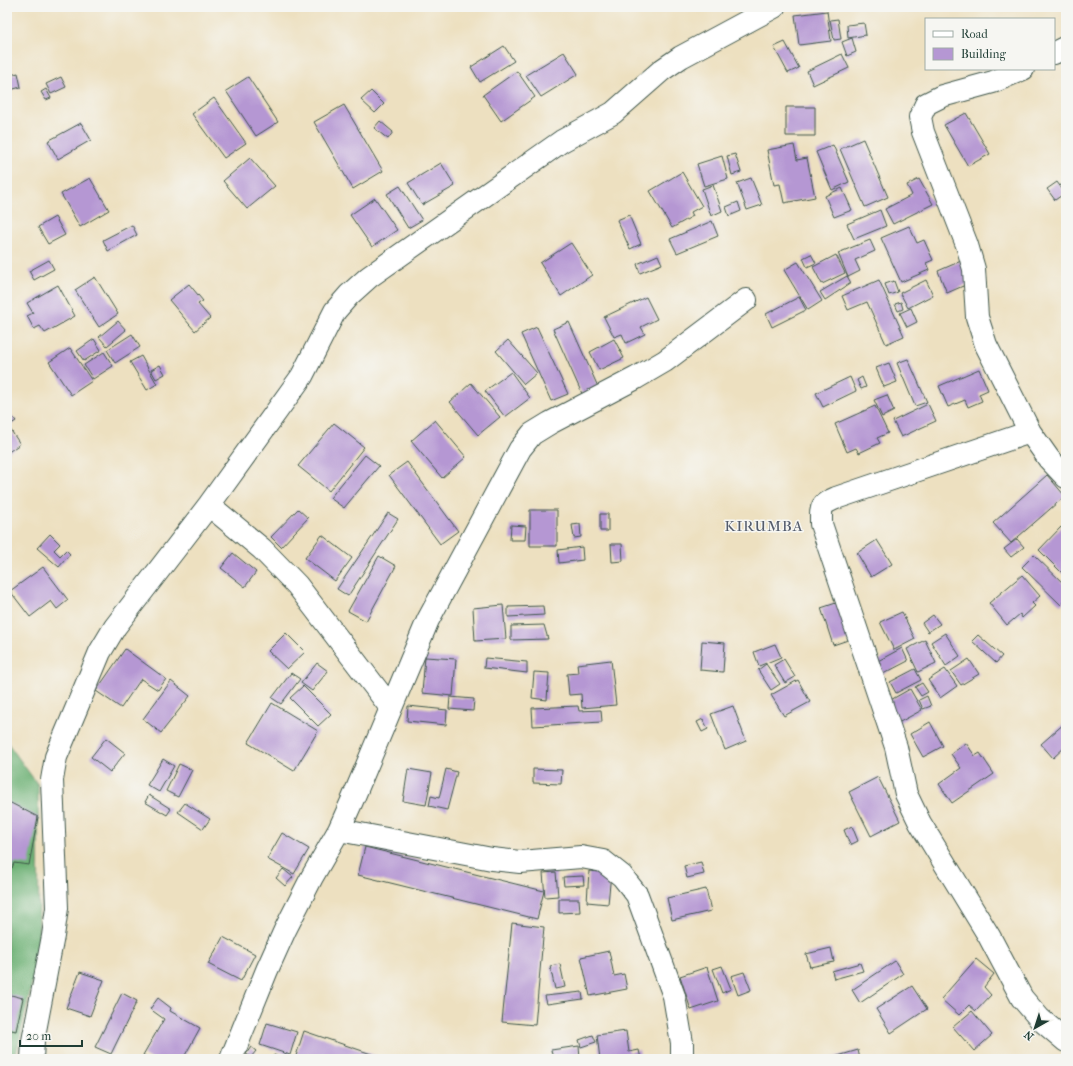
<svg xmlns="http://www.w3.org/2000/svg" width="1073" height="1066" viewBox="0 0 1073 1066" font-family="'IM FELL French Canon',serif">
<style>
.forest{fill:#70b277;stroke:#487856}
.building{fill:#b597d3}
.lines{fill:none;stroke-linecap:round;stroke-linejoin:round}
.street-casing{stroke:#3e5549;stroke-width:24}
.street{stroke:#fff;stroke-width:22}
.labels{text-anchor:middle;dominant-baseline:central;stroke-width:3;stroke-linejoin:round;paint-order:stroke}
.quarter-label{font-size:15px;letter-spacing:1px;fill:#545c6c;stroke:#f6f6f2}
</style>
<rect width="100%" height="100%" fill="#f6f6f2"/>
<filter id="ink" filterUnits="userSpaceOnUse"><feTurbulence type="fractalNoise" baseFrequency=".025" numOctaves="2"/><feDisplacementMap in="SourceGraphic" scale="8" xChannelSelector="R" yChannelSelector="G"/><feConvolveMatrix kernelMatrix="1 2 1 2 8 2 1 2 1" color-interpolation-filters="sRGB"/></filter>
<filter id="wash" filterUnits="userSpaceOnUse"><feTurbulence type="fractalNoise" baseFrequency=".012" numOctaves="4" result="noise"/><feDisplacementMap in="SourceGraphic" scale="16" xChannelSelector="R" yChannelSelector="G"/><feGaussianBlur stdDeviation="0.9" result="paint"/><feColorMatrix in="noise" values="0 0 0 0 0 0 0 0 0 0 0 0 0 0 0 0 0 1.4 0 .05"/><feComposite in="paint" operator="in"/></filter>
<g filter="url(#wash)">
<rect width="100%" height="100%" fill="#ede0c0"/>
<path class="forest" d="M7,742L38,785L39,952L15,1059H7Z"/>
<g id="blocks">
<path class="building" d="M827,11L831,41L799,45L795,15Z
M838,19L841,39L834,40L830,20Z
M864,23L866,35L848,38L847,25Z
M852,38L856,52L847,56L842,42Z
M785,42L799,68L788,73L774,47Z
M504,46L514,61L480,82L471,67Z
M564,52L578,74L541,97L526,75Z
M842,54L849,68L813,85L807,71Z
M517,71L535,97L501,121L483,95Z
M18,73L21,87L10,90L7,76Z
M61,77L66,87L51,94L46,84Z
M248,77L278,122L256,136L226,91Z
M46,89L51,98L46,100L41,92Z
M371,91L384,104L375,113L361,100Z
M214,98L246,143L224,158L192,114Z
M344,105L383,171L353,189L314,122Z
M786,107H815V136H786Z
M966,113L990,154L968,166L944,125Z
M380,121L393,132L388,139L374,128Z
M81,123L91,140L58,159L48,141Z
M863,139L888,197L865,207L840,149Z
M794,145L797,160L807,158L815,197L784,203L780,184L774,185L767,150Z
M833,145L849,182L832,190L816,152Z
M735,154L741,172L732,175L727,156Z
M722,156L728,179L704,186L697,164Z
M250,158L275,186L247,209L223,181Z
M441,163L455,186L422,205L408,183Z
M682,172L702,206L691,212L693,216L672,228L650,191Z
M90,178L109,210L80,227L61,194Z
M751,178L762,205L747,210L737,183Z
M919,179L933,204L893,224L885,209L912,195L907,185Z
M1066,181V190L1062,183Z
M1057,182L1065,193L1055,200L1047,189Z
M713,185L722,211L711,216L702,189Z
M400,186L422,220L408,228L387,194Z
M842,188L852,210L834,217L825,196Z
M375,198L397,230L372,247L350,215Z
M738,202L741,211L729,216L726,207Z
M880,210L886,226L854,239L847,224Z
M629,215L641,244L630,249L617,220Z
M55,217L65,235L48,244L38,227Z
M712,221L718,236L677,253L670,239Z
M132,225L137,235L108,251L103,240Z
M909,226L917,243L924,240L933,260L926,263L929,270L901,282L881,238Z
M870,240L875,251L855,260L860,271L848,277L838,253Z
M571,243L592,275L561,296L540,263Z
M811,254L816,263L807,267L803,258Z
M658,255L662,264L640,273L637,264Z
M836,255L845,273L822,284L813,267Z
M49,260L54,269L34,280L29,271Z
M961,261L970,283L947,293L938,271Z
M798,262L822,301L808,310L784,270Z
M847,276L851,283L825,300L820,292Z
M95,277L118,314L99,327L75,290Z
M879,280L904,336L886,344L867,302L848,310L842,296Z
M926,280L933,295L908,308L900,293Z
M894,281L898,292L889,295L885,284Z
M189,284L203,301L198,304L210,318L195,331L169,300Z
M58,285L75,316L45,333L40,326L34,329L27,316L33,313L27,303Z
M646,297L657,319L641,327L645,334L626,343L622,334L614,337L604,317Z
M799,297L806,310L772,327L766,314Z
M901,302L903,309L898,311L895,304Z
M911,308L917,322L907,327L900,313Z
M118,321L126,330L107,346L99,337Z
M569,322L599,389L583,396L553,329Z
M537,327L568,394L551,401L521,334Z
M132,334L140,347L115,363L107,350Z
M94,339L101,350L84,361L77,351Z
M614,339L624,358L599,370L590,352Z
M508,340L537,373L524,384L496,351Z
M70,348L92,381L71,395L49,362Z
M104,352L113,366L93,379L84,365Z
M141,356L157,384L147,390L130,362Z
M908,359L927,402L915,406L897,363Z
M889,363L897,382L884,387L876,368Z
M160,365L165,374L156,379L151,370Z
M979,369L988,390L979,394L982,401L968,407L965,400L948,407L939,386Z
M511,372L530,398L505,417L485,391Z
M850,377L856,391L823,407L816,393Z
M862,377L866,387L861,389L857,380Z
M471,383L500,417L478,435L450,402Z
M887,395L894,411L882,417L874,400Z
M928,404L936,421L901,437L893,421Z
M875,406L888,433L877,438L880,443L859,453L856,448L847,452L835,424Z
M7,410L16,421L8,426L20,444L7,453Z
M435,420L466,457L442,478L411,441Z
M334,423L364,447L329,491L298,466Z
M365,455L379,466L344,508L330,498Z
M407,462L458,531L440,544L389,475Z
M1047,475L1065,496L1011,543L993,523Z
M298,509L308,518L281,547L271,537Z
M530,510H557V546H530Z
M388,513L398,519L348,596L337,589Z
M600,514H608V531H600Z
M580,524L581,537L574,538L572,525Z
M511,525L526,526L525,540H510Z
M1061,527L1066,531V577L1039,550Z
M50,534L60,544L54,550L60,556L66,550L70,554L59,567L37,548Z
M322,535L352,558L335,581L305,558Z
M1017,539L1024,547L1011,557L1004,549Z
M877,540L892,564L871,577L857,553Z
M611,544H622L623,561L612,562Z
M582,547L583,560L559,563L558,550Z
M233,553L256,572L245,587L221,568Z
M1034,555L1064,584L1066,582V600L1061,605L1022,567Z
M379,556L396,566L366,621L348,611Z
M43,567L68,600L57,609L51,601L30,617L10,591Z
M1022,575L1040,596L1032,603L1035,606L1022,618L1020,614L1007,625L989,603Z
M842,601L854,638L833,645L821,608Z
M503,605L506,639L475,641L473,608Z
M543,606L544,615L508,617V607Z
M902,612L915,639L894,650L880,622Z
M933,615L940,624L928,632L922,623Z
M544,625L548,639L511,640V626Z
M286,633L305,652L287,669L268,651Z
M945,633L960,656L946,666L931,642Z
M978,635L1002,656L996,663L972,641Z
M925,640L936,663L918,672L907,649Z
M702,641L725,643L723,672L700,670Z
M775,644L781,657L759,666L754,652Z
M902,648L908,661L883,674L876,662Z
M125,649L166,679L158,690L141,679L121,708L96,691Z
M425,657L456,659L453,696L422,693Z
M485,658L527,662V673L484,668Z
M784,659L795,677L785,683L774,665Z
M969,659L979,674L961,685L951,671Z
M611,660L616,705L582,708L581,694L569,695L567,674L578,673L577,664Z
M317,663L328,671L312,691L301,683Z
M766,664L780,684L771,690L758,670Z
M915,669L921,680L896,693L890,682Z
M945,669L957,686L940,698L928,680Z
M534,672L549,673L547,700L532,698Z
M291,673L300,679L281,704L272,698Z
M798,680L810,702L784,716L771,695Z
M171,681L190,696L161,733L143,719Z
M922,683L928,692L921,696L915,687Z
M303,686L331,714L318,726L290,698Z
M910,689L922,710L898,723L887,702Z
M927,696L931,706L923,709L919,700Z
M450,697L474,699L473,711L449,709Z
M272,703L318,731L294,771L248,743Z
M408,706L447,710L446,725L407,721Z
M578,706L579,711L601,710L602,722L533,726L532,708Z
M733,706L746,741L725,750L711,714Z
M703,719L708,729L702,732L697,722Z
M930,722L943,746L923,757L910,734Z
M1066,722V746L1053,758L1041,744Z
M106,738L125,753L110,772L91,757Z
M966,743L975,756L980,753L994,774L952,803L939,784L961,768L951,754Z
M163,759L174,766L159,792L147,785Z
M179,764L192,770L178,797L166,791Z
M408,769L432,773L426,805L403,801Z
M446,769L457,772L447,810L429,806L431,796L439,798Z
M533,769L562,770L561,784L533,783Z
M878,777L900,821L871,836L849,792Z
M149,795L171,809L167,815L145,802Z
M7,801L38,817L29,865L14,863L12,868L7,867Z
M185,803L210,819L203,829L178,812Z
M852,826L858,841L850,845L844,830Z
M282,833L309,849L294,874L267,859Z
M365,847L544,891L537,919L358,875Z
M701,862L704,874L687,878L684,866Z
M283,869L293,877L285,886L276,878Z
M589,871L611,873L608,904L587,902Z
M556,872L558,896L545,897L543,873Z
M583,876L584,885L564,886L563,877Z
M706,889L711,911L672,920L667,898Z
M559,899H579L580,912L559,913Z
M512,923L544,927L535,1025L502,1022Z
M223,937L255,954L241,981L208,964Z
M831,948L834,962L810,967L806,954Z
M609,951L614,976L624,974L627,989L590,996L581,957Z
M976,959L994,974L984,987L991,995L976,1011L969,1005L959,1015L941,999Z
M895,961L903,974L860,1003L852,990Z
M860,963L863,971L834,979L832,971Z
M560,964L565,987L555,989L550,966Z
M722,966L731,989L722,993L713,969Z
M707,967L718,1001L691,1010L680,976Z
M80,972L104,980L90,1016L66,1008Z
M744,972L751,990L738,995L731,976Z
M912,986L927,1009L891,1033L876,1009Z
M582,992L583,999L547,1004L545,996Z
M122,993L137,1001L111,1054L95,1047Z
M7,994L23,998L16,1031L7,1029Z
M158,998L171,1008L170,1011L200,1028L183,1059H151L143,1055L164,1019L150,1009Z
M1066,1009V1020L1061,1013Z
M972,1011L992,1035L974,1051L953,1027Z
M267,1023L297,1032L290,1055L260,1045Z
M304,1031L386,1059H295Z
M626,1031L629,1052L639,1050L641,1059H600L597,1035Z
M593,1035L596,1042L581,1047L579,1040Z
M579,1046L580,1059H553L551,1050Z
M251,1047L256,1051L251,1057L246,1054Z
M858,1050L860,1059H828Z
M274,1055L283,1059H272Z"/>
</g>
</g>
<g filter="url(#ink)">
<use href="#blocks" fill-opacity="0" stroke="#3e5549" stroke-width="1"/>
<g class="lines">
<defs>
<path id="street" d="M1054,53L1066,47
M1023,69L993,82L942,96L926,104L920,117L923,132L967,245L974,269L977,317L986,345L1030,432L1049,459L1066,477
M1030,432L836,498C820,505 821,506 821,524L896,747L906,794L920,823L989,936L1022,998L1040,1019L1066,1041
M209,505L262,549L297,585L391,708
M339,830L492,859L520,862L581,857L603,861L622,876L637,895L674,996L682,1043V1059
M32,1059L33,1041L53,936L57,908L52,780L56,757L100,652L115,627L209,505L302,376L335,311L349,295L369,277L562,141L613,113L662,70L681,57L774,7
M231,1059L267,970L285,930L312,877L339,830L352,801L428,620L520,449L532,434L550,423L636,378L665,361L746,300"/>
</defs>
<use href="#street" class="street-casing"/>
<use href="#street" class="street"/>
</g>
</g>
<g class="labels">
<g class="quarter-label">
<text x="764" y="526">KIRUMBA</text>
</g>
</g>
<rect width="1073" height="1066" fill="none" stroke="#f6f6f2" stroke-width="24"/>
<rect x="925" y="18" width="130" height="52" fill="#f6f6f2" stroke="#a0aca6"/>
<rect x="933" y="31" width="20" height="6" fill="#ffffff" stroke="#a0aca6"/>
<text x="961" y="38" font-size="12" fill="#1f3d34">Road</text>
<rect x="933" y="48" width="20" height="12" fill="#b597d3" stroke="#a0aca6"/>
<text x="961" y="58" font-size="12" fill="#1f3d34">Building</text>
<g transform="translate(1035 1028) rotate(219)" stroke="#f6f6f2" stroke-width="3" paint-order="stroke">
<path d="M0-3L7 15L0 10L-7 15Z" fill="#1f3d34"/>
<text y="-6" font-size="11" font-weight="bold" text-anchor="middle" fill="#1f3d34">N</text>
</g>
<path d="M20 1040v6h62v-6" fill="none" stroke="#1f3d34" stroke-width="2"/>
<text x="26" y="1040" font-size="12" fill="#1f3d34" stroke="#f6f6f2" stroke-width="3" paint-order="stroke">20 m</text>
</svg>
